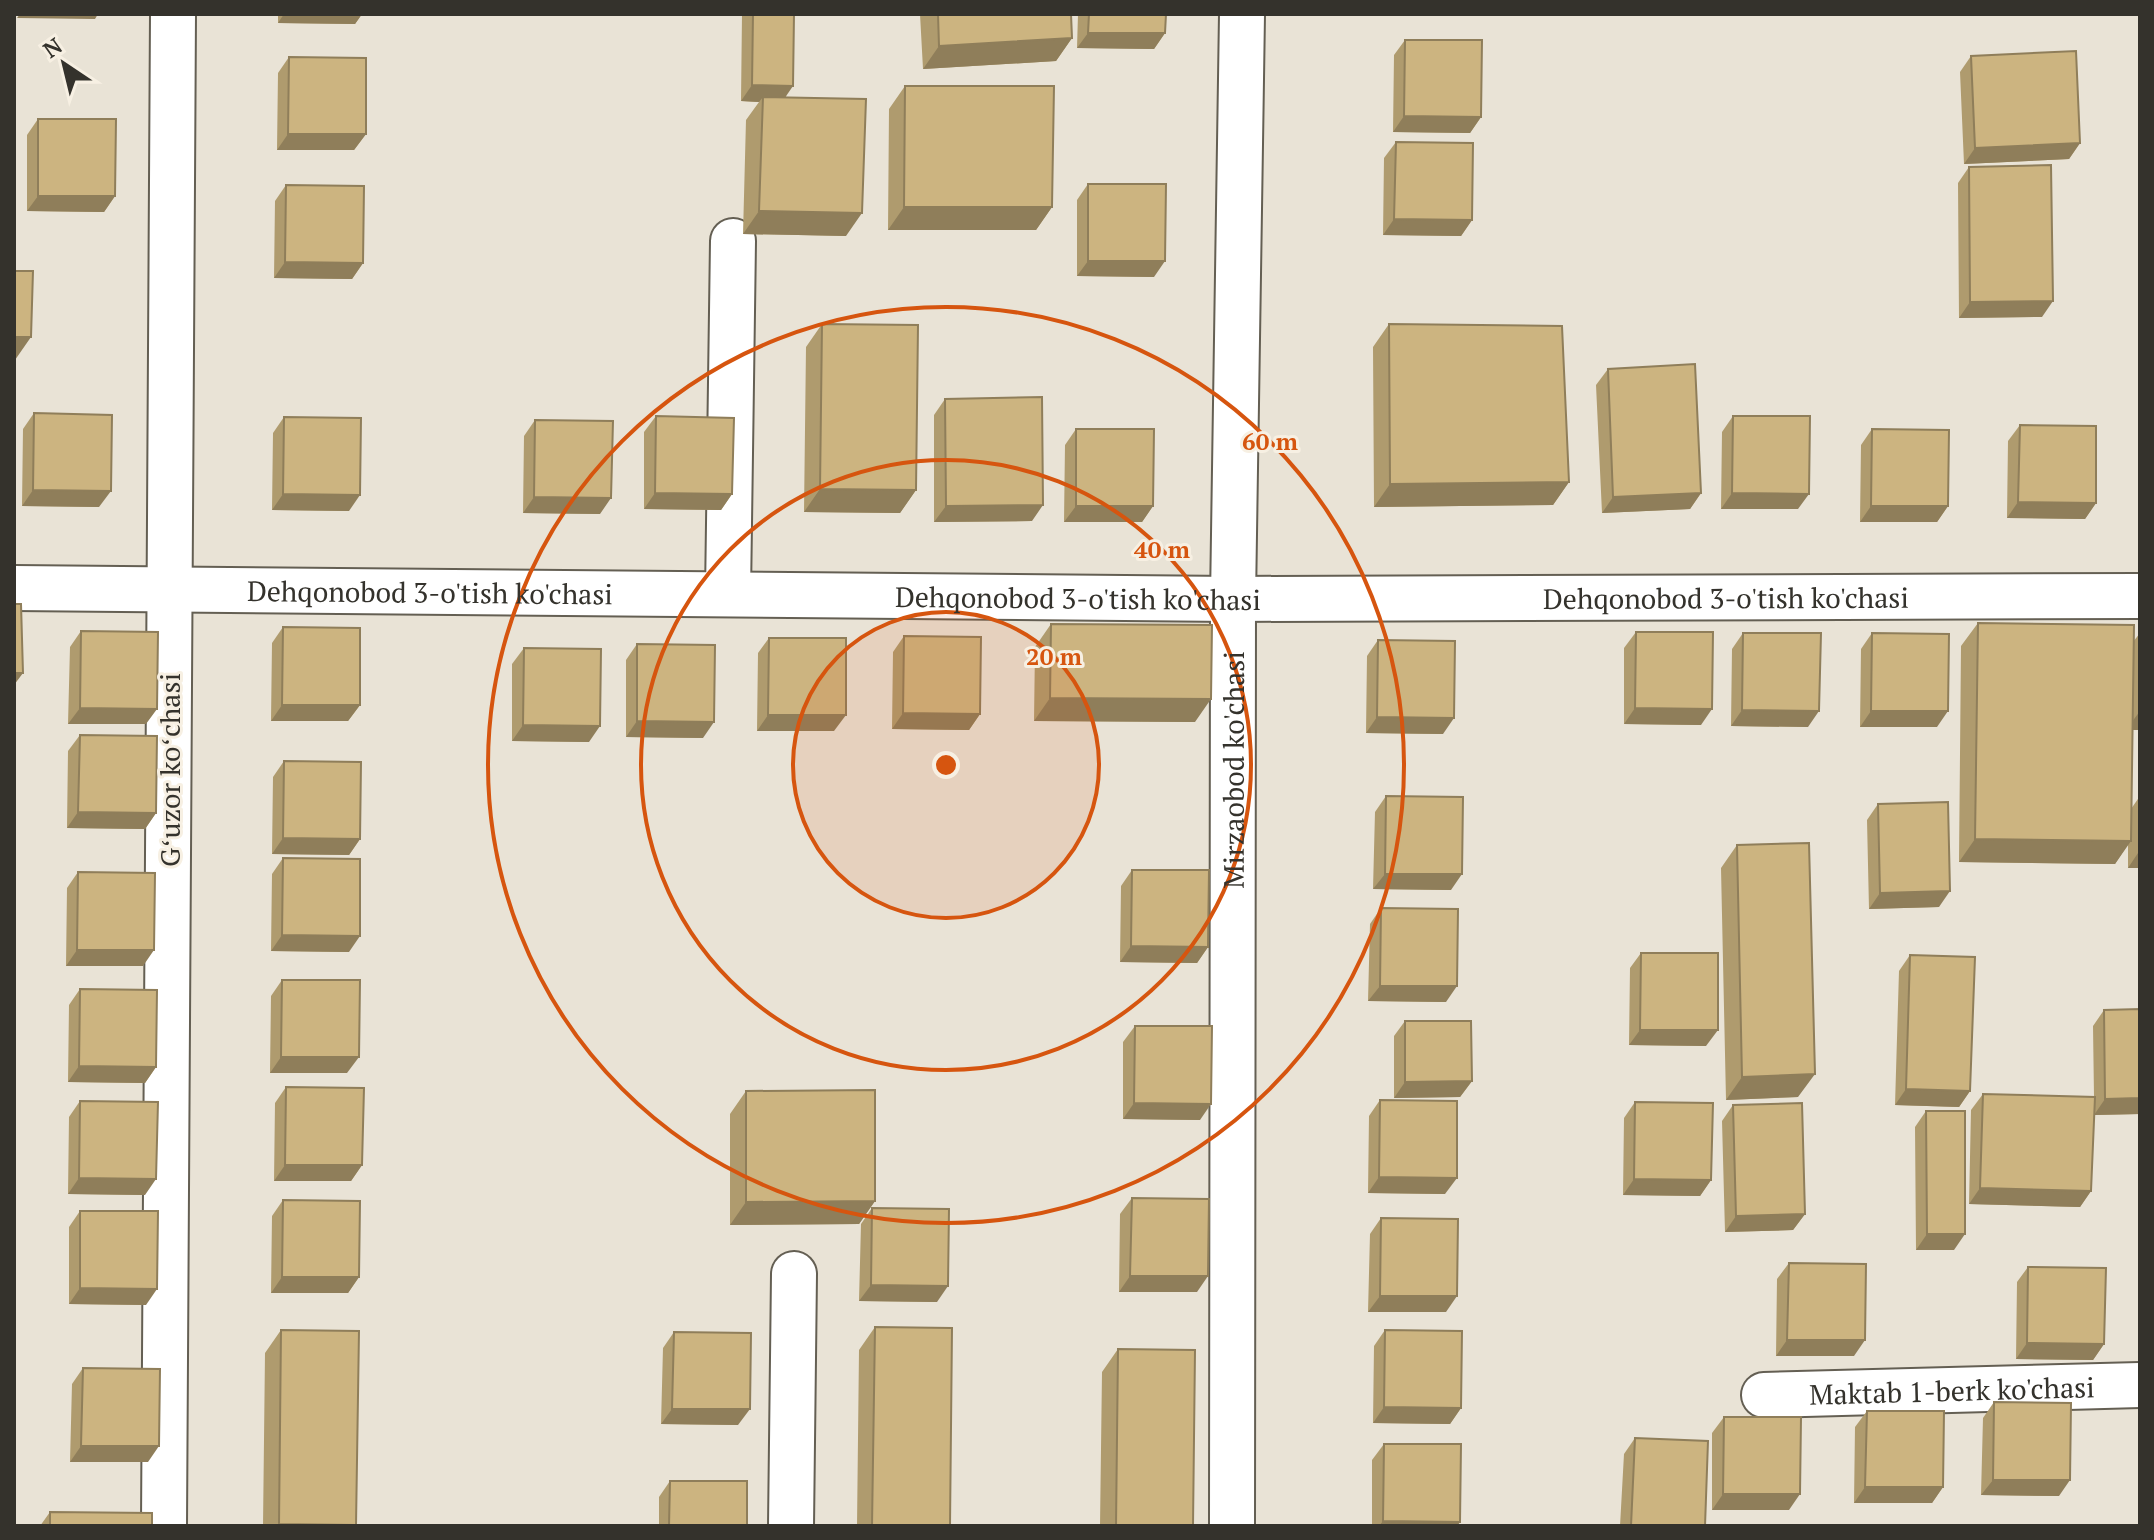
<svg xmlns="http://www.w3.org/2000/svg" width="2154" height="1540" viewBox="0 0 2154 1540" font-family="'PT Serif',serif">
<style>
.lines{fill:none;stroke-linecap:round;stroke-linejoin:round}
.minor-casing{stroke:#645f53;stroke-width:48}
.minor{stroke:#fff;stroke-width:44}
.wall{fill:#af9b6e}
.shaded-wall{fill:#8f7e5a}
.building{fill:#ccb480;stroke:#8f7e5a;stroke-width:2}
.ring{fill:none;stroke:#d6550f;stroke-width:4}
.labels{text-anchor:middle;dominant-baseline:central;stroke-width:6;stroke-linejoin:round;paint-order:stroke}
.street-label{font-size:28px;fill:#34322c;stroke:#f7f0e3}
.centre{fill:#d6550f;stroke:#f7f0e3;stroke-width:4}
.ring-label{font-size:24px;text-anchor:middle;font-weight:bold;fill:#d6550f;stroke:#f7f0e3;stroke-width:6;stroke-linejoin:round;paint-order:stroke}
</style>
<rect width="100%" height="100%" fill="#e9e3d6"/>
<g class="lines">
<defs>
<g id="minor">
<path id="s1" d="M14,588L1233,599L2140,596"/>
<path d="M728,594L733,241"/>
<path id="s2" d="M1764,1395L2140,1385"/>
<path d="M164,1526L173,14"/>
<path d="M791,1526L794,1274"/>
<path id="s3" d="M1232,1526L1233,599L1242,14"/>
</g>
</defs>
<use href="#minor" class="minor-casing"/>
<use href="#minor" class="minor"/>
</g>
<path class="wall" d="M278,14H362L355,24L278,23Z
M742,14H794L786,97L846,236L743,234L746,120L759,102L741,101Z
M920,14H1071L1072,38L1056,61L923,69Z
M1078,14H1166L1165,33L1154,49L1077,48Z
M1405,40L1481,117L1470,133L1393,132L1394,55Z
M1971,56L2080,143L2069,159L1964,164L1960,72Z
M289,57L366,134L354,150H277L278,73Z
M905,86L1052,207L1036,230H888L889,109Z
M38,119L115,196L104,212L27,211V135Z
M1396,142L1472,220L1461,236L1383,235L1384,158Z
M1969,167L2042,317L1959,318L1958,183Z
M1088,184L1154,277L1077,276V200Z
M286,185L363,263L352,279L274,278L275,201Z
M822,324L916,490L900,513L804,512L806,347Z
M1389,324L1569,482L1553,505L1374,507L1373,347Z
M1608,369L1701,493L1690,509L1602,513L1596,385Z
M945,399L1032,521L934,522V415Z
M34,413L99,507L22,506L23,429Z
M656,416L732,494L721,510L644,509V432Z
M1733,416L1798,509H1721L1722,432Z
M284,417L349,511L272,510L273,433Z
M535,420L600,514L523,513L524,436Z
M2020,425L2096,503L2085,519L2007,518L2008,441Z
M1076,429L1153,506L1142,522H1064L1065,445Z
M1872,429L1948,506L1937,522H1860L1861,445Z
M1978,623L2133,642L2140,633V730H2132L2131,809L2140,796V868H2128V844L2115,864L1959,862L1961,646Z
M1051,624L1195,722L1034,721L1035,647Z
M283,627L360,705L348,721H271L272,643Z
M81,631L146,724H68L70,647Z
M1636,632L1701,725L1624,724V648Z
M1743,633L1808,727L1731,726L1732,649Z
M1872,633L1937,727H1860L1861,649Z
M904,636L980,714L969,730L892,729L893,652Z
M769,638L834,731H757L758,653Z
M1378,640L1443,734L1366,733L1367,656Z
M637,644L703,738L626,737V660Z
M524,648L589,742L512,741V664Z
M80,735L156,813L145,829L67,828L68,751Z
M284,761L360,839L349,855L272,854L273,777Z
M1386,796L1451,890L1373,889L1375,812Z
M1878,804L1939,907L1869,909L1867,820Z
M1737,845L1798,1097L1726,1100L1721,868Z
M283,858L349,952L271,951L272,874Z
M1132,870L1208,947L1197,963L1120,962L1121,886Z
M78,872L143,966H66L67,888Z
M1381,908L1446,1002L1368,1001L1370,924Z
M1641,953L1706,1046L1629,1045L1630,968Z
M1910,955L1970,1091L1959,1107L1895,1105L1899,971Z
M282,980L347,1073H270L271,996Z
M80,989L156,1067L145,1083L68,1082L69,1005Z
M2140,1009V1114L2094,1115L2091,1191L2080,1207L1969,1204L1971,1110L1983,1094L2094,1097L2093,1026L2104,1010Z
M1405,1021L1472,1081L1460,1097L1394,1098V1036Z
M1135,1026L1200,1120L1123,1119V1042Z
M286,1087L362,1165L351,1181H274L275,1103Z
M746,1091L875,1201L859,1224L730,1225V1114Z
M1380,1100L1445,1194L1368,1193L1369,1116Z
M80,1101L145,1195L68,1194L69,1117Z
M1635,1102L1711,1180L1700,1196L1623,1195L1624,1118Z
M1733,1105L1805,1214L1793,1230L1725,1232L1722,1121Z
M1926,1111L1954,1250H1916L1915,1127Z
M1132,1198L1197,1292H1119L1120,1214Z
M283,1200L359,1277L348,1293H271L272,1216Z
M872,1208L937,1302L859,1301L861,1224Z
M80,1211L146,1305L69,1304V1227Z
M1381,1218L1446,1312H1368L1370,1234Z
M1789,1263L1854,1356H1776L1777,1279Z
M2028,1267L2104,1344L2093,1360L2016,1359L2017,1282Z
M875,1327L950,1526H857L859,1350Z
M281,1330L356,1525L355,1526H263L265,1353Z
M1385,1330L1461,1408L1450,1424L1373,1423L1374,1346Z
M674,1332L738,1425L661,1424L663,1348Z
M1118,1349L1193,1526H1100L1102,1372Z
M83,1368L148,1462H70L72,1384Z
M1994,1402L2059,1496L1981,1495L1983,1418Z
M1867,1411L1943,1487L1932,1503H1854L1855,1427Z
M1724,1417L1789,1510H1712V1433Z
M1635,1438L1705,1526H1620L1624,1454Z
M1384,1444L1460,1522L1457,1526H1372V1460Z
M670,1481L747,1526H659V1497Z
M50,1512L152,1526H40Z"/>
<path class="shaded-wall" d="M20,14H98L95,19L17,18Z
M284,14H362L355,24L278,23Z
M1088,33H1165L1154,49L1077,48Z
M1072,38L1056,61L923,69L939,46Z
M752,85L793,86L782,102L763,97L759,102L741,101Z
M1404,116L1481,117L1470,133L1393,132Z
M288,134H366L354,150H277Z
M2080,143L2069,159L1964,164L1975,148Z
M38,196H115L104,212L27,211Z
M904,207H1052L1036,230H888Z
M759,211L862,213L846,236L743,234Z
M1394,219L1472,220L1461,236L1383,235Z
M1088,261H1165L1154,277L1077,276Z
M285,262L363,263L352,279L274,278Z
M2053,301L2042,317L1959,318L1970,302Z
M14,337H31L15,360H14Z
M1569,482L1553,505L1374,507L1390,484Z
M820,489L916,490L900,513L804,512Z
M33,490L111,491L99,507L22,506Z
M655,493L732,494L721,510L644,509Z
M1701,493L1690,509L1602,513L1613,497Z
M1732,493L1809,494L1798,509H1721Z
M283,494L360,495L349,511L272,510Z
M534,497L611,498L600,514L523,513Z
M2018,502L2096,503L2085,519L2007,518Z
M1043,505L1032,521L934,522L946,506Z
M1076,506H1153L1142,522H1064Z
M1871,506H1948L1937,522H1860Z
M14,673H23L14,685Z
M1050,698L1211,699L1195,722L1034,721Z
M282,705H360L348,721H271Z
M80,708L157,709L146,724H68Z
M1635,708L1712,709L1701,725L1624,724Z
M1742,710L1819,711L1808,727L1731,726Z
M1871,711H1948L1937,727H1860Z
M2140,711V730H2126Z
M903,713L980,714L969,730L892,729Z
M768,715H846L834,731H757Z
M1377,717L1454,718L1443,734L1366,733Z
M637,721L714,722L703,738L626,737Z
M523,725L600,726L589,742L512,741Z
M78,812L156,813L145,829L67,828Z
M283,838L360,839L349,855L272,854Z
M1975,839L2131,841L2115,864L1959,862Z
M2140,850V868H2128Z
M1385,874H1462L1451,890L1373,889Z
M1950,891L1939,907L1869,909L1880,893Z
M282,935L360,936L349,952L271,951Z
M1131,946L1208,947L1197,963L1120,962Z
M77,950H154L143,966H66Z
M1380,986H1457L1446,1002L1368,1001Z
M1640,1030H1718L1706,1046L1629,1045Z
M281,1057H359L347,1073H270Z
M79,1066L156,1067L145,1083L68,1082Z
M1815,1074L1798,1097L1726,1100L1742,1077Z
M1472,1081L1460,1097L1394,1098L1405,1082Z
M1906,1089L1970,1091L1959,1107L1895,1105Z
M2140,1098V1114L2094,1115L2105,1099Z
M1134,1103L1211,1104L1200,1120L1123,1119Z
M285,1165H362L351,1181H274Z
M1379,1177L1457,1178L1445,1194L1368,1193Z
M79,1178L156,1179L145,1195L68,1194Z
M1634,1179L1711,1180L1700,1196L1623,1195Z
M1980,1188L2091,1191L2080,1207L1969,1204Z
M875,1201L859,1224L730,1225L746,1202Z
M1805,1214L1793,1230L1725,1232L1736,1216Z
M1927,1234H1965L1954,1250H1916Z
M1130,1276H1208L1197,1292H1119Z
M282,1277H359L348,1293H271Z
M871,1285L948,1286L937,1302L859,1301Z
M80,1288L157,1289L146,1305L69,1304Z
M1380,1296H1457L1446,1312H1368Z
M1787,1340H1865L1854,1356H1776Z
M2027,1343L2104,1344L2093,1360L2016,1359Z
M1384,1407L1461,1408L1450,1424L1373,1423Z
M672,1409H750L738,1425L661,1424Z
M81,1446H159L148,1462H70Z
M1993,1480H2070L2059,1496L1981,1495Z
M1865,1487H1943L1932,1503H1854Z
M1723,1494H1800L1789,1510H1712Z
M1383,1521L1460,1522L1457,1526H1379Z
M279,1524L356,1525L355,1526H278Z"/>
<path class="building" d="M753,14H794L793,86L752,85Z
M938,14H1071L1072,38L939,46Z
M1089,14H1166L1165,33H1088Z
M1405,40H1482L1481,117L1404,116Z
M2076,51L2080,143L1975,148L1971,56Z
M289,57L366,58V134H288Z
M905,86H1054L1052,207H904Z
M763,97L866,99L862,213L759,211Z
M38,119H116L115,196H38Z
M1396,142L1473,143L1472,220L1394,219Z
M2051,165L2053,301L1970,302L1969,167Z
M1088,184H1166L1165,261H1088Z
M286,185L364,186L363,263L285,262Z
M14,271H33L31,337H14Z
M822,324L918,325L916,490L820,489Z
M1389,324L1562,326L1569,482L1390,484Z
M1695,364L1701,493L1613,497L1608,369Z
M1042,397L1043,505L946,506L945,399Z
M34,413L112,415L111,491L33,490Z
M656,416L734,418L732,494L655,493Z
M1733,416H1810L1809,494L1732,493Z
M284,417L361,418L360,495L283,494Z
M535,420L613,421L611,498L534,497Z
M2020,425L2096,426V503L2018,502Z
M1076,429H1154L1153,506H1076Z
M1872,429L1949,430L1948,506H1871Z
M14,604H21L23,673H14Z
M1978,623L2134,625L2131,841L1975,839Z
M1051,624L1212,625L1211,699L1050,698Z
M283,627L360,628V705H282Z
M81,631L158,632L157,709L80,708Z
M1636,632H1713L1712,709L1635,708Z
M1743,633H1821L1819,711L1742,710Z
M1872,633L1949,634L1948,711H1871Z
M904,636L981,637L980,714L903,713Z
M769,638H846V715H768Z
M1378,640L1455,641L1454,718L1377,717Z
M637,644L715,645L714,722L637,721Z
M524,648L601,649L600,726L523,725Z
M80,735L157,736L156,813L78,812Z
M284,761L361,762L360,839L283,838Z
M1386,796L1463,797L1462,874H1385Z
M1948,802L1950,891L1880,893L1878,804Z
M1809,843L1815,1074L1742,1077L1737,845Z
M283,858L360,859V936L282,935Z
M1132,870H1209L1208,947L1131,946Z
M78,872L155,873L154,950H77Z
M1381,908L1458,909L1457,986H1380Z
M1641,953H1718V1030H1640Z
M1910,955L1975,957L1970,1091L1906,1089Z
M282,980H360L359,1057H281Z
M80,989L157,990L156,1067L79,1066Z
M2140,1009V1098L2105,1099L2104,1010Z
M1405,1021H1471L1472,1081L1405,1082Z
M1135,1026H1212L1211,1104L1134,1103Z
M286,1087L364,1088L362,1165H285Z
M875,1090V1201L746,1202V1091Z
M1983,1094L2095,1097L2091,1191L1980,1188Z
M1380,1100L1457,1101V1178L1379,1177Z
M80,1101L158,1102L156,1179L79,1178Z
M1635,1102L1713,1103L1711,1180L1634,1179Z
M1802,1103L1805,1214L1736,1216L1733,1105Z
M1926,1111H1965V1234H1927Z
M1132,1198L1209,1199L1208,1276H1130Z
M283,1200L360,1201L359,1277H282Z
M872,1208L949,1209L948,1286L871,1285Z
M80,1211H158L157,1289L80,1288Z
M1381,1218L1458,1219L1457,1296H1380Z
M1789,1263L1866,1264L1865,1340H1787Z
M2028,1267L2106,1268L2104,1344L2027,1343Z
M875,1327L952,1328L950,1526H872Z
M281,1330L359,1331L356,1525L279,1524Z
M1385,1330L1462,1331L1461,1408L1384,1407Z
M674,1332L751,1333L750,1409H672Z
M1118,1349L1195,1350L1193,1526H1116Z
M83,1368L160,1369L159,1446H81Z
M1994,1402L2071,1403L2070,1480H1993Z
M1867,1411H1944L1943,1487H1865Z
M1724,1417H1801L1800,1494H1723Z
M1635,1438L1708,1441L1705,1526H1631Z
M1384,1444H1461L1460,1522L1383,1521Z
M670,1481H747V1526H669Z
M50,1512L152,1513V1526H50Z"/>
<circle cx="946" cy="765" r="153" fill="#d6550f" fill-opacity=".12"/>
<g class="ring">
<circle cx="946" cy="765" r="153"/>
<circle cx="946" cy="765" r="305"/>
<circle cx="946" cy="765" r="458"/>
</g>
<g class="labels">
<g class="street-label">
<text stroke="none"><textPath href="#s1" startOffset="416">Dehqonobod 3-o'tish ko'chasi</textPath></text>
<text stroke="none"><textPath href="#s1" startOffset="1064">Dehqonobod 3-o'tish ko'chasi</textPath></text>
<text stroke="none"><textPath href="#s1" startOffset="1712">Dehqonobod 3-o'tish ko'chasi</textPath></text>
<text transform="translate(169 770) rotate(-90)">Gʻuzor koʻchasi</text>
<text stroke="none"><textPath href="#s3" startOffset="756">Mirzaobod ko'chasi</textPath></text>
<text stroke="none"><textPath href="#s2" startOffset="188">Maktab 1-berk ko'chasi</textPath></text>
</g>
</g>
<circle cx="946" cy="765" r="12" class="centre"/>
<g class="ring-label">
<text x="1270" y="450">60 m</text>
<text x="1162" y="558">40 m</text>
<text x="1054" y="665">20 m</text>
</g>
<rect width="2154" height="1540" fill="none" stroke="#34322c" stroke-width="32"/>
<g transform="translate(64 64) rotate(325)" stroke="#f7f0e3" stroke-width="6" paint-order="stroke">
<path d="M0-6L14 30L0 20L-14 30Z" fill="#34322c"/>
<text y="-12" font-size="22" font-weight="bold" text-anchor="middle" fill="#34322c">N</text>
</g>
</svg>
